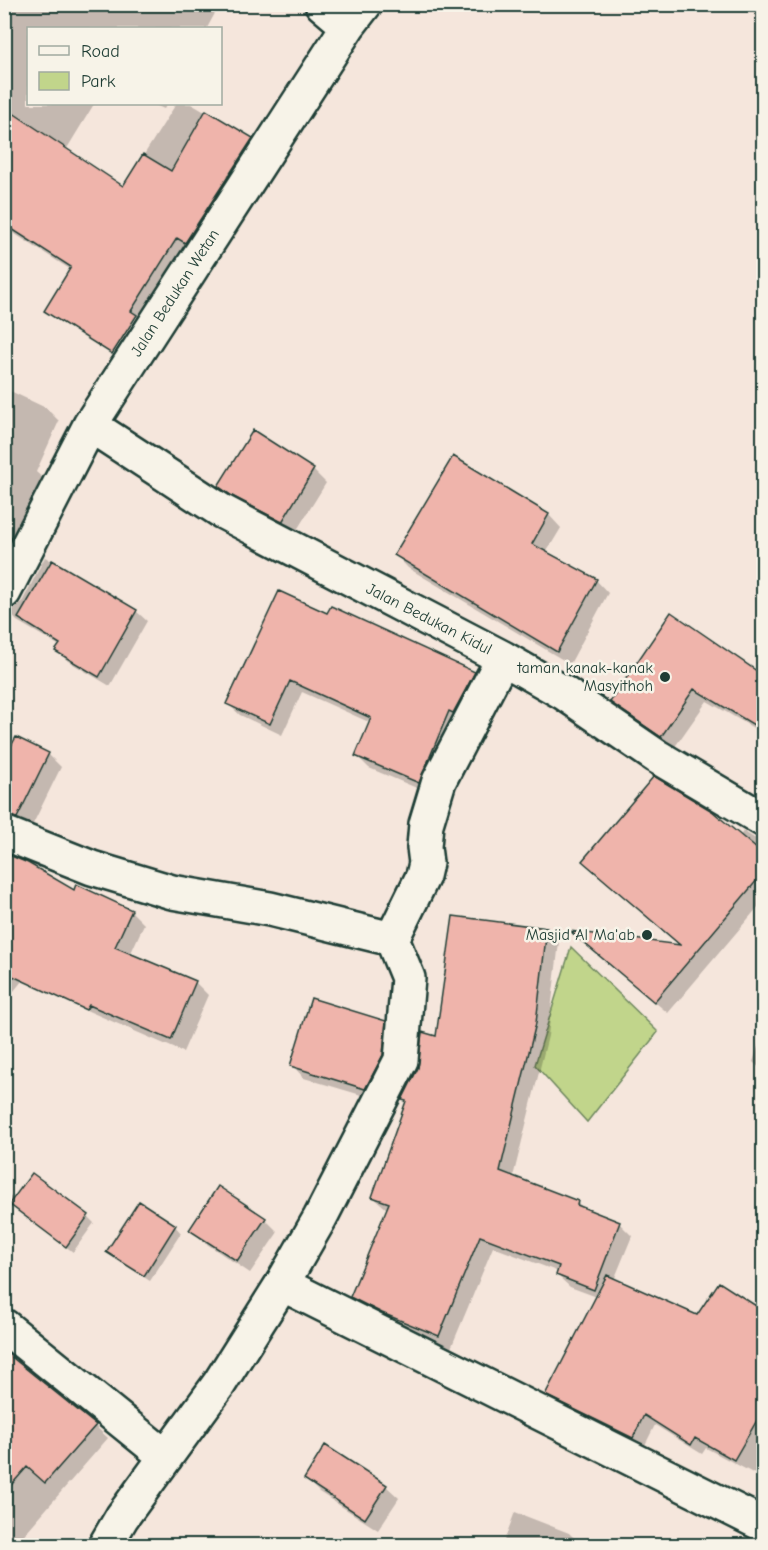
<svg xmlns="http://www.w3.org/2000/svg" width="768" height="1550" viewBox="0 0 768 1550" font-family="'Comic Neue',sans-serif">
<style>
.green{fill:#c1d58b;stroke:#708960;stroke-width:1.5}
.shadow{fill:#0003}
.building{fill:#efb4ab;stroke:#1f3d34;stroke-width:1.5}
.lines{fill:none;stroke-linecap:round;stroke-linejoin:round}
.minor-casing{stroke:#1f3d34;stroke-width:38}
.minor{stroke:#f7f3e8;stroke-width:33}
.poi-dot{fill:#1f3d34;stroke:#f7f3e8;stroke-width:2}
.labels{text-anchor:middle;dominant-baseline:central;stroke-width:5;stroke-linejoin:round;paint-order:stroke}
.street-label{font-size:16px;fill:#1f3d34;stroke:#f7f3e8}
.poi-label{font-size:16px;fill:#1f3d34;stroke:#f7f3e8;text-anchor:end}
</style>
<rect width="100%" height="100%" fill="#f5e6dc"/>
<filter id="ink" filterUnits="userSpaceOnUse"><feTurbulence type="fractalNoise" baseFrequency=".0167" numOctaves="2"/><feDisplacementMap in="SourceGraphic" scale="12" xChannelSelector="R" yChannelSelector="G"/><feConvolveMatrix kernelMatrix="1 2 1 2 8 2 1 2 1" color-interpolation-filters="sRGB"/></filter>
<g filter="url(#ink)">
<path class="green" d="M571,947L658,1032L587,1122L535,1065Z"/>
<path class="shadow" d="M4,4H220L207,28H28V104H94L66,150L123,188L176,104H191L252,139L265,152L145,322L84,281L76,273L4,227Z
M153,104H167L164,109Z
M4,388L46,408L59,421L36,472L53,487L4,588Z
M253,432L314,471L326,483L295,533L232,498L219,486Z
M453,458L549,515L561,528L546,553L596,580L608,593L570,664L408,568L396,555Z
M45,557L136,611L147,621L110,686L68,661L57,651L60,646L17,621L8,611L14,609L22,602Z
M328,615L474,673L486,685L431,794L369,768L357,756L371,723L302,692L282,735L240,715L228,704Z
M764,678V734L707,701L674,748L624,714L612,701Z
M16,739L49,755L61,767L30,830L4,831V762Z
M743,831L754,838L764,840V900L668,1013L585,944L574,933L682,947Z
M4,855L75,892L77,886L132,912L144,924L130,955L195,982L208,995L183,1052L86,1010L74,998L41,958L4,1003Z
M547,930L559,942L548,1036L513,1177L577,1202L585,1210L619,1223L632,1236L614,1280L698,1317L764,1313V1479L706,1448L702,1454L655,1425L644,1447L558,1405L547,1394L597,1297L570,1287L557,1275L559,1272L493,1247L451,1348L396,1325L364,1309L352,1297L388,1210L373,1197L407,1103L404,1099L438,1038Z
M385,1022L398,1035L378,1100L304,1078L292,1065Z
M764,1028V1072L753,1062Z
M33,1175L88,1217L94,1223L73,1252L13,1206L4,1217V1191L14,1200Z
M218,1188L265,1219L278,1232L250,1273L204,1242L191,1229Z
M175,1226L181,1233L150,1281L114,1258L108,1252Z
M4,1352L95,1426L108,1438L14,1546H4Z
M306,1479L386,1486L399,1498L378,1530L319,1492Z
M515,1512L569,1533L579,1543L584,1546H502Z"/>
<path class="building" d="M4,107L123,186L143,154L171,171L206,110L253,138L185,243L177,238L131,311L137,315L112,354L44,311L71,267L4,224Z
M253,430L314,469L282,522L232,496L218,486Z
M453,456L549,514L532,544L597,579L557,652L394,555Z
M52,560L137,610L99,677L55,651L60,644L18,618Z
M279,591L327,613L331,606L475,672L453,713L449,711L419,783L355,756L371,718L290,681L270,724L226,704Z
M671,612L764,676V731L694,689L661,737L610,702Z
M16,737L49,753L17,818L4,815V759Z
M654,776L712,811L764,855V872L654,1002L570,931L680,945L582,861Z
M4,853L28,863L74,890L76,884L132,910L115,947L196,981L171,1040L89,1005L86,1010L4,972Z
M453,916L547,928L536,1023L500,1171L578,1201L577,1205L620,1222L594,1290L556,1275L559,1266L480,1236L439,1336L382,1313L350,1297L389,1203L372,1197L406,1101L402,1100L418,1068L422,1032L436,1036Z
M311,998L386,1021L383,1055L365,1089L290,1066Z
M32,1173L89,1215L66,1247L9,1204Z
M218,1186L266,1218L237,1261L189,1230Z
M139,1201L176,1225L144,1276L106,1252Z
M607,1275L697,1315L719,1282L764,1311V1408L734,1460L695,1438L691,1445L644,1415L633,1438L545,1395Z
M4,1351L96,1425L45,1483L27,1467L4,1493Z
M325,1445L387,1485L365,1519L304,1479Z"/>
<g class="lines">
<defs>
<path id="minor" d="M322,4L348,26
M90,425L223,512L503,658L564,693L656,756L764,820
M4,592L90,425L348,26L365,4
M4,833L92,868L172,892L270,909L392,939
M282,1284L764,1525
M4,1326L166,1457
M105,1546L122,1517L219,1384L282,1284L320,1218L401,1060L408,978L392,939L423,876L426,863L424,847L426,824L439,781L503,658"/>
</defs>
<use href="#minor" class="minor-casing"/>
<use href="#minor" class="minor"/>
</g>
</g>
<g class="poi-dot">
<circle cx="665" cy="677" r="6"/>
<circle cx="647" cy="935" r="6"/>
</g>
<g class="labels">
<g class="street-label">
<text transform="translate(175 293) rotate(-57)">Jalan Bedukan Wetan</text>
<text transform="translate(429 619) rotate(27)">Jalan Bedukan Kidul</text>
</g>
<g class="poi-label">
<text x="653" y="668">taman kanak-kanak<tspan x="653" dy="18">Masyithoh</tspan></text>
<text x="635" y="935">Masjid Al Ma'ab</text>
</g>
</g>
<rect width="768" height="1550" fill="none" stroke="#f7f3e8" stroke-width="24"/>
<rect x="12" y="12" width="744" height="1526" fill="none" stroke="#1f3d34" stroke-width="2" filter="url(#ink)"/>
<rect x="27" y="27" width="195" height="78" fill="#f7f3e8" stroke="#a1aaa0" stroke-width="1.5"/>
<rect x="39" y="46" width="30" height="9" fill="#f7f3e8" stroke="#a1aaa0" stroke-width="1.5"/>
<text x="81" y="57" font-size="18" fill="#1f3d34">Road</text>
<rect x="39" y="72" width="30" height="18" fill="#c1d58b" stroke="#a1aaa0" stroke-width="1.5"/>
<text x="81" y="87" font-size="18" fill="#1f3d34">Park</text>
</svg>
